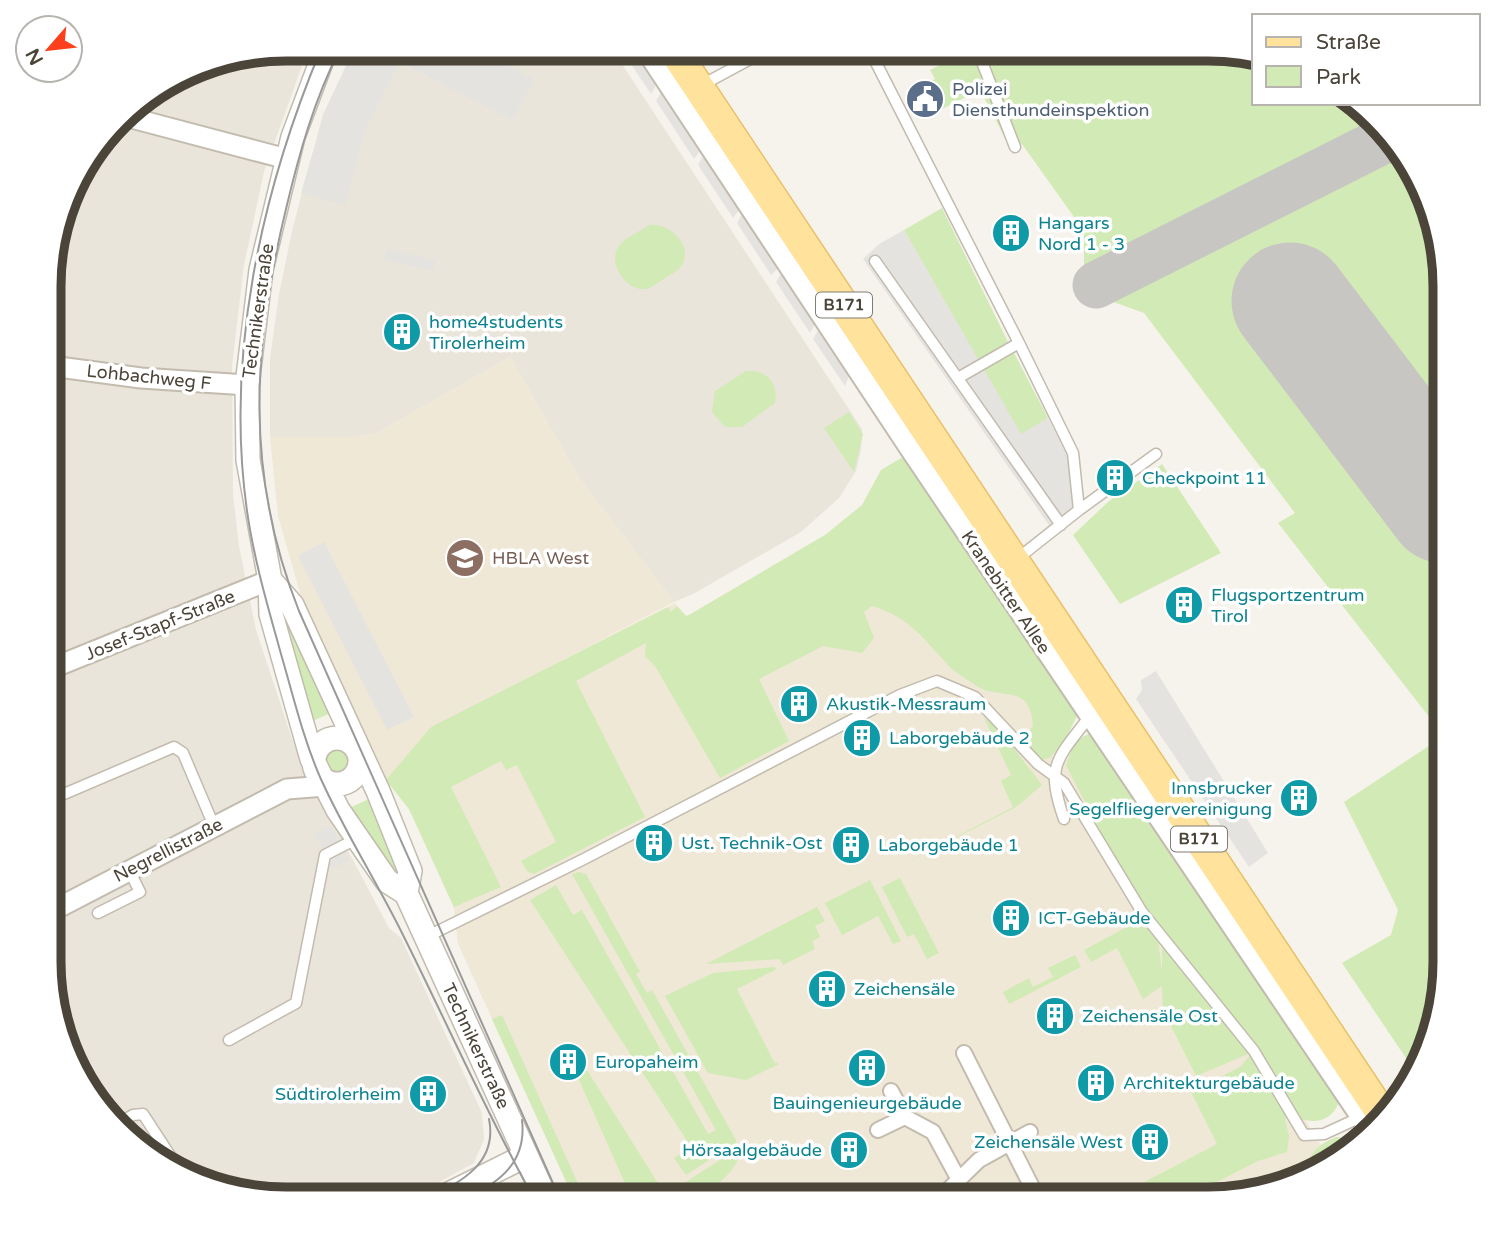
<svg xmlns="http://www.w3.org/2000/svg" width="1494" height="1248" viewBox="0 0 1494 1248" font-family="'Varela Round',sans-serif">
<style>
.residential{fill:#eae5da}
.education{fill:#efe8d6}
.green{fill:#d2eab5}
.parking{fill:#e5e3e0}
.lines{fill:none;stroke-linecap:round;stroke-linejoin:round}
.taxiway{stroke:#c8c6c3;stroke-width:47}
.runway{stroke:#c8c6c3;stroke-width:117}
.service-casing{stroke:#c2bbae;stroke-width:13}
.pedestrian-casing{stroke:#c2bbae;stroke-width:18}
.minor-casing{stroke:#c2bbae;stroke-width:23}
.tertiary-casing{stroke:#c2bbae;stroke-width:26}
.primary-casing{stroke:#e6c16a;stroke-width:33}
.service{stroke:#fff;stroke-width:10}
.pedestrian{stroke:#fff;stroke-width:14}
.minor{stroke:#fff;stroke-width:19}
.tertiary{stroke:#fff;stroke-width:23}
.primary{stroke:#ffe39c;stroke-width:30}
.tram{stroke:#9a9a9a;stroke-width:2}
.labels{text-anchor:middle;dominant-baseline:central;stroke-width:7;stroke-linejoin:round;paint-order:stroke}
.shield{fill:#fff;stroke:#817c74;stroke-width:2}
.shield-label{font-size:16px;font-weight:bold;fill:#4b4439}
.service-label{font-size:18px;fill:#4e5e75;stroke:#fff;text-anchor:start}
.culture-label{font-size:18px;fill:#0d838f;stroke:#fff;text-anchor:start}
.street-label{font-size:18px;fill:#4b4439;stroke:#fff}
.education-label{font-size:18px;fill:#785e54;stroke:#fff;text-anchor:start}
.rim{fill:none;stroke:#4b4439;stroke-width:9}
</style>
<rect width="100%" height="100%" fill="#f6f3ec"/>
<path class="residential" d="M286,49H308L264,172L244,265L232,366L233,495L239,546L256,630L292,739L309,777L389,928L401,938L482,1113L484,1139L474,1163L408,1199H271L195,1181L119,1130L73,1066L50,978L51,255L81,168L130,108L210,62Z
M354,49H612L862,429L861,451L856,471L839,498L801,532L693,594L674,602L579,478L510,357L379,432L357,437H270V359L279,294L293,227L323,114Z"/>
<path class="education" d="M510,357L579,478L674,602L551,666L675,603L686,616L689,615L825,535L1072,738L1330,1160L1299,1181L1208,1199H574L458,944L454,908L409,809L386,780L302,600L278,516L270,437H357L379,432Z"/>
<path class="green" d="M935,49H1223L1254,57V103H1353L1375,118L1427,195L1445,286L1444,978L1421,1066L1416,1073L1342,963L1391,935L1398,910L1344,802L1444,736L1278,523L1295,513L1144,313L1108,300L1096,285L1084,268V231L1022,144L1005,138L980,90L942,109L928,83L935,79L930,70L942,64Z
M942,208L1009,344L978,360L904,230Z
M650,225C668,223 692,243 683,263C680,271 669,275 662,280C657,283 651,289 644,289C625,291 607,261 619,246C625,237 641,231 650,225Z
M1013,351L1048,418L1021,435L983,369Z
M746,371C766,369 779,383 775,403L742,427H725L712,412L715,391Z
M849,412L863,434L854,472L824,428Z
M906,455L1078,714L1066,738L1050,758L1042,760L1023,738L1033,726C1030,681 1000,702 975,685C967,679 955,673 948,665C925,640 908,616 872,606L864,612L874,638L862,653L823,646L759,679L789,741L720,778L655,666L645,656L646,643L576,681L645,817L534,874L528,872L521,861L556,842L517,765L506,770L501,761L451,787L501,887L454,907L409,809L386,780L431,727L668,607L671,612L677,606L686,616L689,615L825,535L862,505L881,470Z
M1162,464L1221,553L1120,604L1073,535L1108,502Z
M285,613L333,712L306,724L276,617Z
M984,718L999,729L1042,785L1016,807L895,869L1013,807L1001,781L1011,775Z
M1090,733L1339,1102C1330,1125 1310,1124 1289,1115L1285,1119L1289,1136L1287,1152L1258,1161L1209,1186L1206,1182L1172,1199H1112L1217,1144L1191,1092L1240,1067L1253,1052L1196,1076L1163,1010L1162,986L1143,999L1117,948L1091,962L1084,950L1140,920L1158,940L1162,972V940L1112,855L1066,765L1075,741Z
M324 761a13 13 0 1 1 26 0a13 13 0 1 1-26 0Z
M371,798L400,871L396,879L345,810Z
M579,872L586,874L640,972L636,974L647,993L652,990L736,1140V1143L686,1175L674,1158L691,1147L530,900L556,885L573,915L582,910L708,1134L716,1130L572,874Z
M900,878L939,953L927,959L914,934L907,937L882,887Z
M870,880L901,941L893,944L878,916L842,935L825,903Z
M817,907L825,921L815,926L820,937L812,941L815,949L783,965L780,959L706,964Z
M1075,955L1081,967L1009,1004L1003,992L1029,978L1033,987L1053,977L1048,968Z
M774,967L777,969L737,989L774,1062L779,1064L746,1080L708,1073L665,996L713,973Z
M502,1015L585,1199H574L492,1019Z
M585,1067L663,1191L650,1199H632L575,1071Z
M1336,1137L1361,1139L1312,1172L1308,1165C1312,1149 1321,1144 1336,1137Z
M736,1150L739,1154C737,1172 715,1182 708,1199H679L676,1188Z"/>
<path class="parking" d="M354,49H476L534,79L513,120L400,62L364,133L345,205L301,193L324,114Z
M621,49H636L852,376H849L845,386L813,339L819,329L815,324L810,333L776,282L781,274L778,268L771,275L737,223L742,214L739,210L733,218L698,165L703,156L699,152L694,159L656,101L661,92L660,89L656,85L651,94Z
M904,230L1021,434L1048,418L1067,455L1074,515L1053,531L863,259L879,244Z
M386,249L435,260L433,271L384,260Z
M324,542L414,717L387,730L298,556Z
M1156,671L1268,853L1249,867L1136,699L1142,690L1141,680Z
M331,826L349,860L332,869L315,834Z"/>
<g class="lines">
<path class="taxiway" d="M1096,285L1388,138"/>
<path class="runway" d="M1290,301L1445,505"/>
<defs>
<path id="service" d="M869,49L1019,343
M977,49L1015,147
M702,85L769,49
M875,261L1061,525
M958,378L1019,343L1073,453L1079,510L1017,559
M1079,510L1156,454
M1444,736L1445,737
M50,800L174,747L183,753L214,826
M1064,819C1045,765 1057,759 1090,716
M98,913L140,892L129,870
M426,937L582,860L900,695L937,681L975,697L1038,764L1064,783L1142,912L1254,1051L1304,1135L1324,1134L1361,1117
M229,1040L296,1003L325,855L358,838
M115,1125L133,1115L143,1114L171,1157L199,1182
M323,1199L324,1198"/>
<path id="pedestrian" d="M964,1053L1038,1199
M891,1091L905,1117L933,1132L959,1180
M878,1130L905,1117
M939,1199L979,1160L1030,1132"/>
<path id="minor" d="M645,49L912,452L1371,1132
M124,116L287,159
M51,366L141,378L247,385
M50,669L270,580
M50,912L287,789L325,786"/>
<path id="tertiary" d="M326,49L293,137L261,270L247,385L248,460L270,580L271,614L312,759L338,810L387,881L406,893
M270,580L292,605L378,791L410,871L406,893L546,1199
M314 761a23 23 0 1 1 46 0a23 23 0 1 1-46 0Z
M439,1199L525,1156"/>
<path id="primary" d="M673,49L1384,1117"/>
</defs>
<use href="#service" class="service-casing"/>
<use href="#pedestrian" class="pedestrian-casing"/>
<use href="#minor" class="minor-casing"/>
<use href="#tertiary" class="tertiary-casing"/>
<use href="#primary" class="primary-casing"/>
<use href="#service" class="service"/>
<use href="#pedestrian" class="pedestrian"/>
<use href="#minor" class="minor"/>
<use href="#tertiary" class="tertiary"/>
<use href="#primary" class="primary"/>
<path class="tram" d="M321,49C261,193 225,355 247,511C254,560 268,607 281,654C293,695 303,738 320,777C344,831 377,882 403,935C447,1023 486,1112 534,1199
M340,49C314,100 299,154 286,209C252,349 245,475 299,611L560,1199
M427,1199C460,1182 498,1164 489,1119
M466,1199C500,1182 527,1162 522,1120"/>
</g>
<defs>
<symbol id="civic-disc" viewBox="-11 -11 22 22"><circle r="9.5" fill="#5c6f8a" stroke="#fff"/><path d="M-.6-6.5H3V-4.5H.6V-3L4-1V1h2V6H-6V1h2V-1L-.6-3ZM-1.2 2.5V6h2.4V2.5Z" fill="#fff"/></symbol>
<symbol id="building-disc" viewBox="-11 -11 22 22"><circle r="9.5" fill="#0f9aa8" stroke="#fff"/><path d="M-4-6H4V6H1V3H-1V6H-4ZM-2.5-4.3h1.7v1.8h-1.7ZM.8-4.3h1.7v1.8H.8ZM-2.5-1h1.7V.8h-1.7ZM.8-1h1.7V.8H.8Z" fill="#fff"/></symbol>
<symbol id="school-disc" viewBox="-11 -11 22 22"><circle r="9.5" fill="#8d6e63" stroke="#fff"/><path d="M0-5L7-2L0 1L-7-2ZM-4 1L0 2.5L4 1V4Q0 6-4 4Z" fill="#fff"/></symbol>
</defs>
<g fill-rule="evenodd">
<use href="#civic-disc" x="903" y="77" width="44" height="44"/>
<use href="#building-disc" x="989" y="211" width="44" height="44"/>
<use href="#building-disc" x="380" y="310" width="44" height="44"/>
<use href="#building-disc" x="1093" y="456" width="44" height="44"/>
<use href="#school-disc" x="443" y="536" width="44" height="44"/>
<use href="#building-disc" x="1162" y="583" width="44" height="44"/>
<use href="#building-disc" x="777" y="682" width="44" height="44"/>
<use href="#building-disc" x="840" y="716" width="44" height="44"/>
<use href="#building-disc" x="1277" y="776" width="44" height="44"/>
<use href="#building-disc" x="632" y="821" width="44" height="44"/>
<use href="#building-disc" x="829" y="823" width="44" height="44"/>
<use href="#building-disc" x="989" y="896" width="44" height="44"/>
<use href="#building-disc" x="805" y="967" width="44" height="44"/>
<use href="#building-disc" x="1033" y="994" width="44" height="44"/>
<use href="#building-disc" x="546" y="1040" width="44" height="44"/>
<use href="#building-disc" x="845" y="1046" width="44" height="44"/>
<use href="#building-disc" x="1074" y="1061" width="44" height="44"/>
<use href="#building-disc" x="406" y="1072" width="44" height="44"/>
<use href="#building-disc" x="1128" y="1120" width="44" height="44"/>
<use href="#building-disc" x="827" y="1128" width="44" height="44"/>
</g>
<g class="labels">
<g class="shield">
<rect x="816" y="292.5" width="56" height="25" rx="5"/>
<rect x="1171" y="826.5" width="56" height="25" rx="5"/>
</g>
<g class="shield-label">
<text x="844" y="305">B171</text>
<text x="1199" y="839">B171</text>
</g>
<g class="service-label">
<text x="952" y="89">Polizei<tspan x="952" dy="21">Diensthundeinspektion</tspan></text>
</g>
<g class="culture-label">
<text x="1038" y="223">Hangars<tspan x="1038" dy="21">Nord 1 - 3</tspan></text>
<text x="429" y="322">home4students<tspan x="429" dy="21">Tirolerheim</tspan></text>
<text x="1142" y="478">Checkpoint 11</text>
<text x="1211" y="595">Flugsportzentrum<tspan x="1211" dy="21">Tirol</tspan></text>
<text x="826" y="704">Akustik-Messraum</text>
<text x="889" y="738">Laborgebäude 2</text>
<text x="1272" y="788" text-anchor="end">Innsbrucker<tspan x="1272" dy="21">Segelfliegervereinigung</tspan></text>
<text x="681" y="843">Ust. Technik-Ost</text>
<text x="878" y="845">Laborgebäude 1</text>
<text x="1038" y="918">ICT-Gebäude</text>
<text x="854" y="989">Zeichensäle</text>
<text x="1082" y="1016">Zeichensäle Ost</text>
<text x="595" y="1062">Europaheim</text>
<text x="1123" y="1083">Architekturgebäude</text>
<text x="401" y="1094" text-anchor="end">Südtirolerheim</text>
<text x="867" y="1103" text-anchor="middle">Bauingenieurgebäude</text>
<text x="1123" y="1142" text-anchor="end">Zeichensäle West</text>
<text x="822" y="1150" text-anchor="end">Hörsaalgebäude</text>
</g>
<g class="street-label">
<text transform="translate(258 311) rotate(-82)">Technikerstraße</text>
<text transform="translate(149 377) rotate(6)">Lohbachweg F</text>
<text transform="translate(1006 592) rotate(56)">Kranebitter Allee</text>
<text transform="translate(160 625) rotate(-22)">Josef-Stapf-Straße</text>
<text transform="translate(168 850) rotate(-27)">Negrellistraße</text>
<text transform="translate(476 1046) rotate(65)">Technikerstraße</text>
</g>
<g class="education-label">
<text x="492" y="558">HBLA West</text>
</g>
</g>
<path d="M0 0H1494V1248H0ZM286 61H1208A225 225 0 0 1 1433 286V962A225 225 0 0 1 1208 1187H286A225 225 0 0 1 61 962V286A225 225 0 0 1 286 61Z" fill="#fff" fill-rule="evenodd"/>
<path class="rim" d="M286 61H1208A225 225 0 0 1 1433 286V962A225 225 0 0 1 1208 1187H286A225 225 0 0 1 61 962V286A225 225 0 0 1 286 61Z"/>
<rect x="1252" y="14" width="228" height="91" fill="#ffffff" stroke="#b7b4b0" stroke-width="2"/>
<rect x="1266" y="37" width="35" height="10" fill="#ffe39c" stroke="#b7b4b0" stroke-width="2"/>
<text x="1316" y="49" font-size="21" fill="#4b4439">Straße</text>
<rect x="1266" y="66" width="35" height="21" fill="#d2eab5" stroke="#b7b4b0" stroke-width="2"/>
<text x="1316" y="84" font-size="21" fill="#4b4439">Park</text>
<g transform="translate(49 49) rotate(242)"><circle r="33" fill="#ffffff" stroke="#b7b4b0" stroke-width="2"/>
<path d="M0-5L12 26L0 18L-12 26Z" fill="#fc3f1d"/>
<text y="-10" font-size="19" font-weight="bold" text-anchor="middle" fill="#4b4439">N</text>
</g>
</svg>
